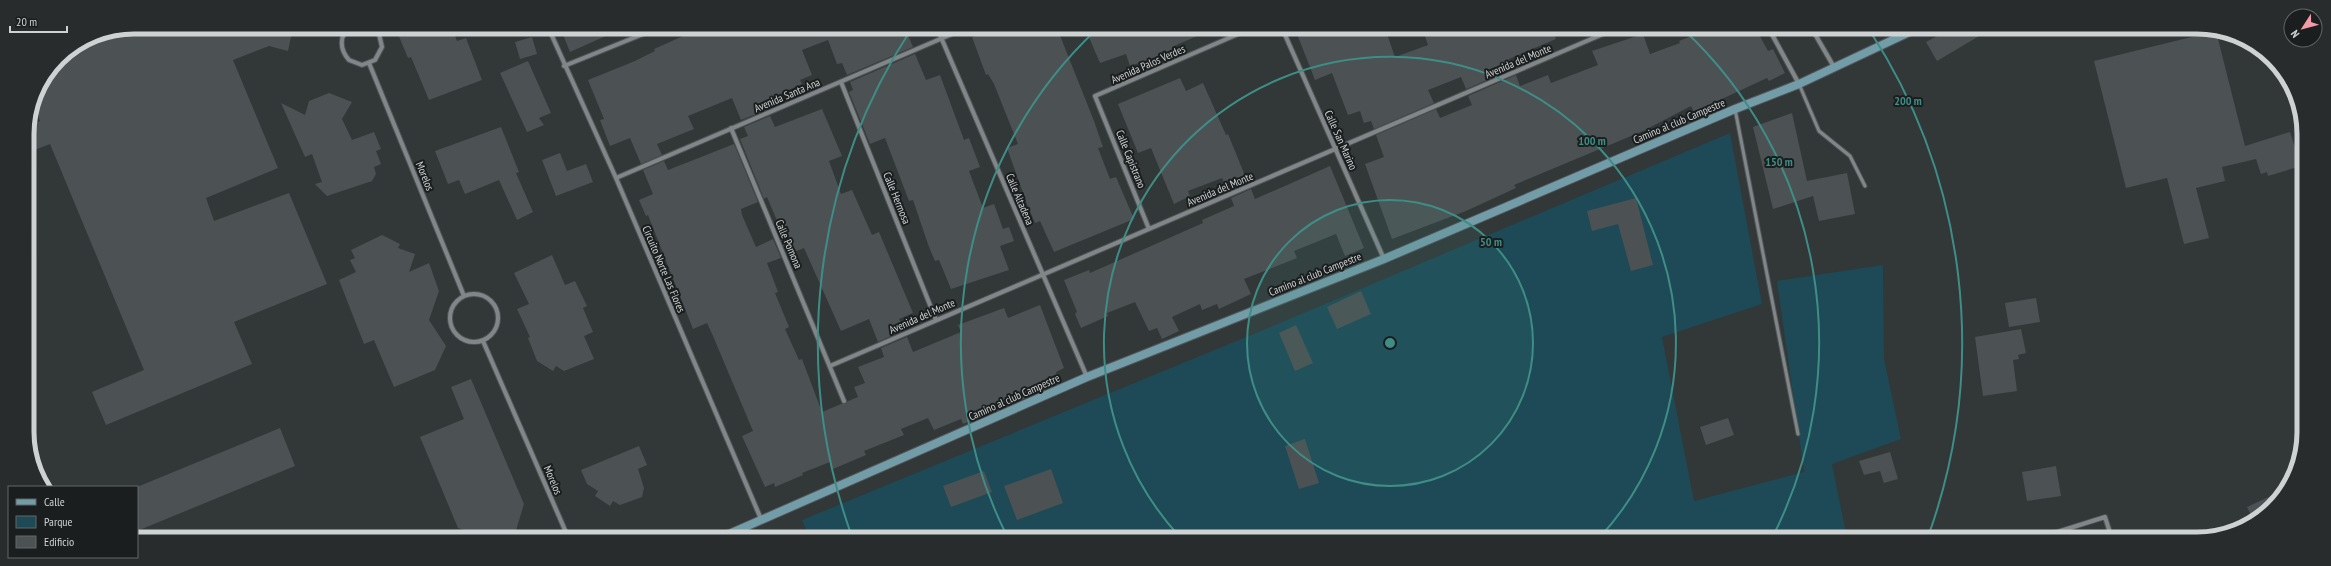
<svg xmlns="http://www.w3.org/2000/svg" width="2331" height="566" viewBox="0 0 2331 566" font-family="'PT Sans Narrow',sans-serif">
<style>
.green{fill:#1d4a56}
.building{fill:#4c5253}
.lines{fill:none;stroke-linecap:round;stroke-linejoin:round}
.service-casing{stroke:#505456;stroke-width:5}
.minor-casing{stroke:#505456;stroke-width:6}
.secondary-casing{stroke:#505456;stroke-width:10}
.service{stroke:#818789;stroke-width:3}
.minor{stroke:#818789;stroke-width:4}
.secondary{stroke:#729ca8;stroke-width:8}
.ring{fill:none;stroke:#3f8d87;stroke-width:2}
.labels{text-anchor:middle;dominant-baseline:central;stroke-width:4;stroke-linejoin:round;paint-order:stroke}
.street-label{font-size:11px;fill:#cfd2d3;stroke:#1b1e1e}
.rim{fill:none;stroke:#cfd2d3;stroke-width:5}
.centre{fill:#3f8d87;stroke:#1b1e1e;stroke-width:2}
.ring-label{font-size:12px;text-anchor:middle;font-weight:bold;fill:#3f8d87;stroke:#1b1e1e;stroke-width:4;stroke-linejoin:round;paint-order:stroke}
</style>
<rect width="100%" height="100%" fill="#323738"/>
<path class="green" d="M1730,133L1762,304L1662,337L1694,501L1804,472L1777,281L1883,265L1884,359L1901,439L1832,464L1847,538H810L802,520L1268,328Z"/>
<path class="building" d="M134,27H293L288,51L269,46L233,60L278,168L206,198L214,221L289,193L327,284L234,322L252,364L106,425L92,392L144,370L50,144L27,153V127L40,121L33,103L35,93L58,58L93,35Z
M395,27H452L457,41L466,38L482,80L429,100L411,57L408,58Z
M560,27H626L570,52Z
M701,28H905L913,47L847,75L842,63L837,64L828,40L802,50L812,75L800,80L802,84L764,101L768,109L741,120L732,98L688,116L694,129L657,144L662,155L641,164L630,138L610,146L600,120L604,119L588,80L635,61L655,51L654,49Z
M997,28H1057L1094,121L1103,147L1098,148L1110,179L1116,177L1134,219L1054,252L1040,221L1035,223L1027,204L1007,148L1018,144L994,84L988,74L986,75L972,37Z
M1085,28H1216L1174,46L1176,50L1130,66L1126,54L1100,63Z
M1297,28H1387V34L1395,57L1428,45L1422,28H1552L1556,39L1509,59L1513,69L1466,89L1461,77L1428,90L1434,103L1374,129L1371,121L1364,123L1360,111L1348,115L1332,73L1315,80L1297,34L1299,33Z
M1709,29H1756L1768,51L1773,49L1785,73L1769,81L1767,78L1694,112L1691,106L1643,131L1514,185L1516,188L1466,211L1392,239L1365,164L1384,157L1376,135L1436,109L1440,118L1472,105L1468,96L1516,75L1520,86L1548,75L1551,83L1598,65L1592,51L1643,34L1650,54L1680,43L1679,41Z
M1950,29H1991L1937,61L1926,42Z
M2216,31L2245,146L2290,132L2301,166L2268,176L2267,172L2261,174L2256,159L2222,167L2225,181L2196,188L2209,238L2184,244L2167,178L2126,188L2094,61Z
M532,37L537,54L520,59L515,42Z
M915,54L926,80L940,75L964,140L969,138L980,167L969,171L983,208L994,204L1003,229L1009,227L1014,241L1000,246L1009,270L951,289L939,260L935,261L929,247L913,200L909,201L885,138L870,144L849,92L853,90L850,82Z
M528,61L551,113L539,118L544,125L527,132L500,73Z
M1180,78L1186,91L1203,83L1226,135L1228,134L1248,183L1228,191L1222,178L1188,191L1190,196L1174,204L1151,148L1138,153L1118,104Z
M329,93L352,102L342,119L352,140L374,132L381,149L376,151L381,164L374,167L376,174L372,181L327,196L315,184L322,182L312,154L305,157L281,103L305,115L309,101Z
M822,109L842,156L829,161L841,194L852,190L872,235L879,232L913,313L899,319L904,330L878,342L869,319L841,331L804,248L787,255L780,236L783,235L767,197L764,199L740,139L748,136L744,127L770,116L775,127Z
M1792,113L1807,181L1847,173L1855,214L1819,221L1813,196L1773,209L1753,127Z
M501,127L519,172L516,173L533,212L517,220L499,180L465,194L459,180L448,184L435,151Z
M734,144L758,202L741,209L742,215L756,247L773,239L781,258L767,263L778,292L775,293L789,327L785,329L799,360L802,359L822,412L858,397L854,387L865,383L858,367L884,357L881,348L907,337L913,352L961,332L958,325L1004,308L1008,318L1040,305L1064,368L1056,372L1060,383L1012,404L1010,401L983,413L984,415L963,424L961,419L934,430L928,418L901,429L904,435L864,451L866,455L833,469L830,462L802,473L803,475L775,487L774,483L765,487L742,436L753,431L713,336L707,323L693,329L648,215L646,216L639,200L653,194L643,170L664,161L668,170Z
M560,153L567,171L586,164L593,182L556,196L542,160Z
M1330,166L1364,248L1345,256L1336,234L1294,251L1297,258L1244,279L1251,294L1219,309L1217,304L1202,310L1200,304L1172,317L1179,331L1162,339L1157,328L1149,331L1135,302L1107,313L1108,316L1081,328L1075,314L1077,312L1064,280L1089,270L1090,273L1203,223L1202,220L1234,206L1231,198L1251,189L1255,199Z
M1636,198L1653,265L1631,271L1618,224L1592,231L1587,211Z
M382,235L400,244L398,248L415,254L409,272L429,263L439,291L429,320L446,346L435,370L394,387L374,340L364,344L339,280L356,272L350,260L355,258L351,250Z
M552,255L565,285L575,281L587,306L583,308L593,332L584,336L594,359L564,371L556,366L553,371L537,361L528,338L530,337L517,309L529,304L514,273Z
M1361,291L1371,314L1337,329L1327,307Z
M2036,298L2040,322L2009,327L2005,303Z
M1296,325L1313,363L1295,371L1279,333Z
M2021,329L2026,353L2018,355L2019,359L2013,360L2017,391L1983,396L1975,337Z
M471,379L524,504L514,537H464L467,531L458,528L420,437L464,419L451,387Z
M1728,418L1734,435L1706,445L1700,427Z
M280,428L295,466L137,531V487Z
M1305,439L1319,483L1299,489L1285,446Z
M639,446L647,465L638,469L644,488L642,497L620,505L613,501L610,506L595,496L598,491L587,484L581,470Z
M1890,452L1898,479L1884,483L1880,471L1864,475L1859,461Z
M2056,466L2061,496L2027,501L2022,472Z
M1051,469L1063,503L1017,520L1004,486Z
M984,471L992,492L951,507L943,486Z
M2286,489L2268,513L2254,521L2247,507Z"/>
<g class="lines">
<defs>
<path id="service" d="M1799,84L1819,131L1850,156L1865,186
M1735,109L1798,434"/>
<path id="minor" d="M351,27C338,35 340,50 349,60L362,65L375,60L382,47L379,34L372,27
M548,27L616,178L761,519
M937,28L1087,377
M1282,28L1384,259
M1769,29L1799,84
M1812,29L1834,67
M369,63L464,296
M564,66L658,28
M841,82L936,320
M731,128L844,401
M616,178L966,28
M1149,229L1095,96L1252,28
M450 318a24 24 0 1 1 48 0a24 24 0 1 1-48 0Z
M483,341L568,537
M830,366L1617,28
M2035,539L2105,517L2112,539"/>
<path id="secondary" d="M720,538L1087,377L1384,259L1735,109L1799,84L1916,29"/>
</defs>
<use href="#service" class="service-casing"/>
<use href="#minor" class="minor-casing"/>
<use href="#secondary" class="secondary-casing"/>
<use href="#service" class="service"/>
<use href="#minor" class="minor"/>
<use href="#secondary" class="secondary"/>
</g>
<circle cx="1390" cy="343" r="143" fill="#3f8d87" fill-opacity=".12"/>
<g class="ring">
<circle cx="1390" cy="343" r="143"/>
<path d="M1179 536A286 286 0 1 1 1599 538"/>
<path d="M1006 534A429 429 0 0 1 1097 29M1683 29A429 429 0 0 1 1772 538"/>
<path d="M851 534A572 572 0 0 1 910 31M1870 31A572 572 0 0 1 1929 534"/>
</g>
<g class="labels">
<g class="street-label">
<text transform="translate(1518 61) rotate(-23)">Avenida del Monte</text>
<text transform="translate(1148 64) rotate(-24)">Avenida Palos Verdes</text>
<text transform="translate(787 95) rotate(-23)">Avenida Santa Ana</text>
<text transform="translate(1679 121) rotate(-23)">Camino al club Campestre</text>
<text transform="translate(1341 140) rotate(66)">Calle San Marino</text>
<text transform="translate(1131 159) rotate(68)">Calle Capistrano</text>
<text transform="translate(425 176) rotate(68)">Morelos</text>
<text transform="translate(1220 189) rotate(-23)">Avenida del Monte</text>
<text transform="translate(897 198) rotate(68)">Calle Hermosa</text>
<text transform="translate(1020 199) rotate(67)">Calle Altadena</text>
<text transform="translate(789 244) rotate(67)">Calle Pomona</text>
<text transform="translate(664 269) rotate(67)">Circuito Norte Las Flores</text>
<text transform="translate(1315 274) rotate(-22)">Camino al club Campestre</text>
<text transform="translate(922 316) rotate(-24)">Avenida del Monte</text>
<text transform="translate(1014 397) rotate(-24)">Camino al club Campestre</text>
<text transform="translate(553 480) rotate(67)">Morelos</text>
</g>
</g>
<path d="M0 0H2331V566H0ZM134 34H2197A100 100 0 0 1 2297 134V432A100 100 0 0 1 2197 532H134A100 100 0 0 1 34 432V134A100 100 0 0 1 134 34Z" fill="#292c2c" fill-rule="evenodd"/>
<path class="rim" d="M134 34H2197A100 100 0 0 1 2297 134V432A100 100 0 0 1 2197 532H134A100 100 0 0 1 34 432V134A100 100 0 0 1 134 34Z"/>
<circle cx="1390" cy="343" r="6" class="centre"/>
<g class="ring-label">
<text x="1908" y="105">200 m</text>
<text x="1592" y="145">100 m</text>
<text x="1779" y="166">150 m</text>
<text x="1491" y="246">50 m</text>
</g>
<rect x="8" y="486" width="130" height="72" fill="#1b1e1e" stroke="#636666"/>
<rect x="16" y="499" width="20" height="6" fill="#729ca8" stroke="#636666"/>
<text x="44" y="506" font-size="12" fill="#cfd2d3">Calle</text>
<rect x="16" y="516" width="20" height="12" fill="#1d4a56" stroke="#636666"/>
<text x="44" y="526" font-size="12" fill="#cfd2d3">Parque</text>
<rect x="16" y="536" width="20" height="12" fill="#4c5253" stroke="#636666"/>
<text x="44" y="546" font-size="12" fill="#cfd2d3">Edificio</text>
<g transform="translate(2303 28) rotate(234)"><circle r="19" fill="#1b1e1e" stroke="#636666"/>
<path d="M0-3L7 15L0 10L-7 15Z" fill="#f39aa9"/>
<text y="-6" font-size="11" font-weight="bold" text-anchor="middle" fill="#cfd2d3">N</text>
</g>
<path d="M10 26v6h57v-6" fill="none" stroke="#cfd2d3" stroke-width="2"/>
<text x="16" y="26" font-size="12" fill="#cfd2d3" stroke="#1b1e1e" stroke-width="3" paint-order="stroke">20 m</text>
</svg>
